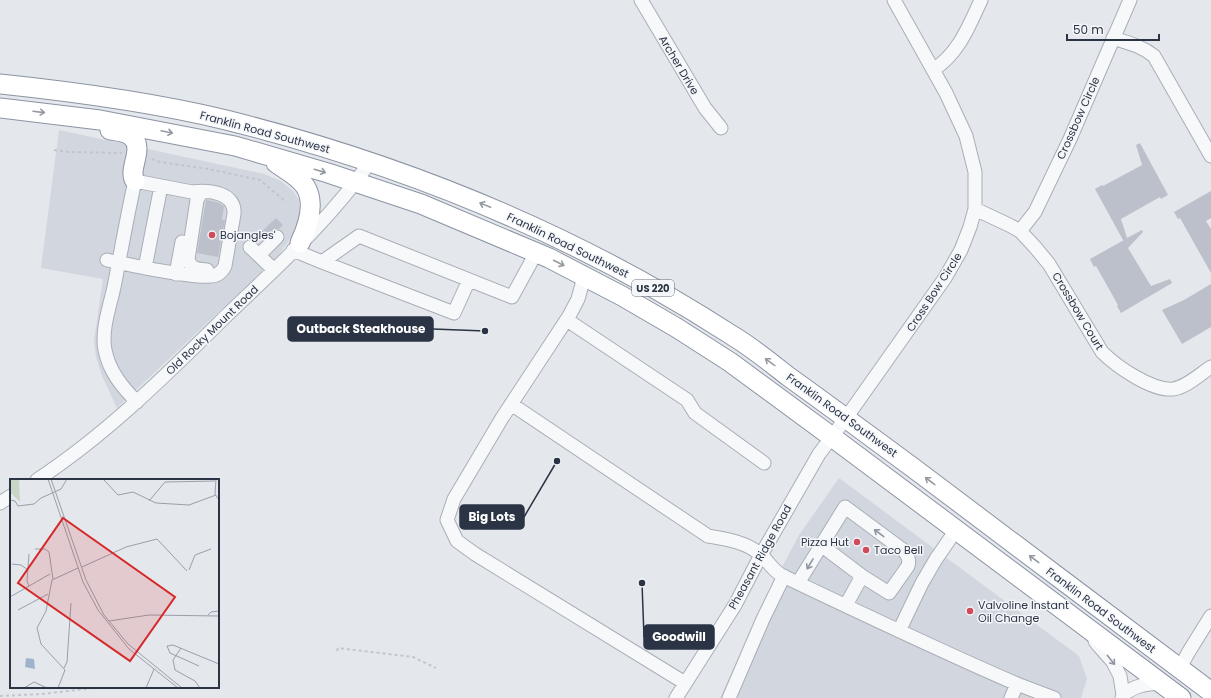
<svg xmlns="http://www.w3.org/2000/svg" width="1211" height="698" viewBox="0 0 1211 698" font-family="Poppins,sans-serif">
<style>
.built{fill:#d2d6de}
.building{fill:#bbc0ca}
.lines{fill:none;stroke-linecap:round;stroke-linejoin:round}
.minor-casing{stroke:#a9aeb7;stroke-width:15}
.highway-casing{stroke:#8b94a3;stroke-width:21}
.path{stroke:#c2c5cb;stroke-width:2;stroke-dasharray:3 3;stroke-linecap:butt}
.minor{stroke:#f7f8fa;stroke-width:13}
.highway{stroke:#fff;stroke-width:19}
.oneway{stroke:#959aa2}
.oneway2{stroke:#9196a0}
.poi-dot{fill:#d1495b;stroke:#f4f6f9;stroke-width:1.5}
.labels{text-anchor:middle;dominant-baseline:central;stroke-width:3;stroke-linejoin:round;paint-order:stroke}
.shield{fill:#f4f6f9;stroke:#676e7b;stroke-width:1}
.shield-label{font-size:10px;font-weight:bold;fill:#2b3445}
.street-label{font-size:11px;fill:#2b3445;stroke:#f4f6f9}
.poi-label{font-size:11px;fill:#2b3445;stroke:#f4f6f9;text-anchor:start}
.inset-road{fill:none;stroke:#9a9fa9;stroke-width:1}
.view{fill:#d62828;fill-opacity:0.15;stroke:#d62828;stroke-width:2}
.inset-edge{fill:none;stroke:#2b3445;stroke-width:2}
.leader{fill:none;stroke:#2b3445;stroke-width:1.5}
.callout-dot{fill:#2b3445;stroke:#f4f6f9;stroke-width:1.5}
.callout{fill:#2b3445;stroke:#2b3445;stroke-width:1.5}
.callout-label{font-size:12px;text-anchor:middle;font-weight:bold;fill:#fff}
</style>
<rect width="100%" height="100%" fill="#e4e7ec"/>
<path class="built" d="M59,130L264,174L281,181L293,191L299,200L300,212L296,230L278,256L117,408L102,376L96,357L94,341L103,279L41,268Z
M839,478L1079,656L1087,679L1081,698H720L771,588L799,535Z"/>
<path class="building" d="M1140,143L1168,195L1161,199L1160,197L1121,219L1127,238L1142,230L1143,232L1128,248L1151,286L1170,279L1172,283L1121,313L1117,306L1118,305L1096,266L1094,267L1090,259L1124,240H1123L1095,189L1102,185L1103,186L1142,165L1136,145Z
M1211,191V218L1206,221L1211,229V273L1180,218L1178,219L1174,212Z
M206,200L217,202L224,206L222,220H225L218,257L197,253Z
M276,218L283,225L279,229H275L272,231L263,240L258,235Z
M1211,284V327L1182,344L1162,310L1184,300Z"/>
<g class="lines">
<defs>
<path id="minor" d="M641,0L705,108L721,128
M1113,38C1128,43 1142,46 1154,56L1211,156
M933,70C959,53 969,26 981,0
M204,192L200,194L197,200L188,259C190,269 198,269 207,270
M975,209L1009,225L1020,231L1035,247L1049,264L1102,352C1117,367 1152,391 1173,389C1187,387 1200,374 1211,367
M1020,231L1035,212L1070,139L1130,0
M250,247L274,270
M293,250L322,262L359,236L512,297L536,253
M259,255L277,237
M107,260C134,266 161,272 189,275C196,276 203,277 210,276C217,276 222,272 225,266L234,214C236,192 208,190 192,192L135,181C127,216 121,252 114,287C110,306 101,330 105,350C109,371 122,387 137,402
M322,262L454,313L469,280
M145,268L161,186
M176,274L182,242
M584,277L578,299L569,316L502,418L454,499L447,520L457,541L475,554L685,683
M567,320L687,400L695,413L764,463
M511,404L708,536C726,539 747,542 761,555C769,562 773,571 783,576C861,613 938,650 1017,684L1011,698
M37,480C107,434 166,375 226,316C276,268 330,220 370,162
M0,503L11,496
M821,545L862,576
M798,583L845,507L903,550C908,555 910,559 908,566L889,593L862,576L846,605
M899,631L922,583L936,559L956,530
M1095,641L1098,645L1113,662L1120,676L1123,695L1122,698
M1180,668L1188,653L1211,616
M1017,684L1054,698
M1123,695C1135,685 1146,684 1161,683
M676,698L735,605L761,555L819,454L846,418L945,278L961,250L970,227L975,209V172L966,136L946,93L894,0
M729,698L763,619L784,576"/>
<path id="highway" d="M0,84C76,92 152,102 226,120C406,165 577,235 733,336C753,348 771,363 789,377C831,407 871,437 912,467C1012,542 1111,617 1211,692
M0,108L100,120L235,146L328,173L421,204L549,258L622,296L677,328L730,362L832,437L1181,698
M110,130C116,131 126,132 131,136C146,148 127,169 135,181
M276,163C286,170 298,176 305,186C316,203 308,226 300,243"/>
</defs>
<use href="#minor" class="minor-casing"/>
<use href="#highway" class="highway-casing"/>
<path class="path" d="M54,150L69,152L122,153
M152,159L160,162L208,169L260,180L286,202
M337,651L338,648L413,657L436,668
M0,696L42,694L102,687"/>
<use href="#minor" class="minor"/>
<use href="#highway" class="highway"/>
</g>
<defs><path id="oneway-shaft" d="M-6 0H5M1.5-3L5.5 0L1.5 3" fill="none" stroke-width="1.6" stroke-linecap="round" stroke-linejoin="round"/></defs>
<g class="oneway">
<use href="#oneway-shaft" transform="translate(39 112) rotate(7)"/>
<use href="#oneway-shaft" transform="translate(167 132) rotate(12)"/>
<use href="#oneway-shaft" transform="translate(320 171) rotate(16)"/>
<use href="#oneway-shaft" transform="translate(485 205) rotate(-158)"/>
<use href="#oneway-shaft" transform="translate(559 263) rotate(27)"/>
<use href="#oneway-shaft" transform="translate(770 362) rotate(-144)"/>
<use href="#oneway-shaft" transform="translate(930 481) rotate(-143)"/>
<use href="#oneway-shaft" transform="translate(1034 559) rotate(-143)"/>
</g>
<g class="oneway2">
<use href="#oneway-shaft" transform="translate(879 533) rotate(-143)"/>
<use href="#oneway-shaft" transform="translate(810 564) rotate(121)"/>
<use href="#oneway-shaft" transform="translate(1111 660) rotate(52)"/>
</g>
<g class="poi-dot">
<circle cx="212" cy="235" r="4"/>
<circle cx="857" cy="542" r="4"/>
<circle cx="866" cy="550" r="4"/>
<circle cx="970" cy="611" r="4"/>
</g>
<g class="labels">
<rect class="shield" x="632" y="280" width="42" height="16" rx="3"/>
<g class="shield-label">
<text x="653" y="288">US 220</text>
</g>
<g class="street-label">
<text transform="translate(679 65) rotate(59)">Archer Drive</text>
<text transform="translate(1078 118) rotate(-66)">Crossbow Circle</text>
<text transform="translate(265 132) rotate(15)">Franklin Road Southwest</text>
<text transform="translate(568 245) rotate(26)">Franklin Road Southwest</text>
<text transform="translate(934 292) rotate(-57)">Cross Bow Circle</text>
<text transform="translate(1078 311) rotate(59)">Crossbow Court</text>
<text transform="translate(212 330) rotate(-44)">Old Rocky Mount Road</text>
<text transform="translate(842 415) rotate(36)">Franklin Road Southwest</text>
<text transform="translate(760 557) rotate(-61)">Pheasant Ridge Road</text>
<text transform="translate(1101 610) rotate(37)">Franklin Road Southwest</text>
</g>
<g class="poi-label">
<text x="220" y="235">Bojangles'</text>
<text x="849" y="542" text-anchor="end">Pizza Hut</text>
<text x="874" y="550">Taco Bell</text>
<text x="978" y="605">Valvoline Instant<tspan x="978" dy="13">Oil Change</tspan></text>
</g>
</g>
<g transform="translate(10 479)">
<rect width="209" height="209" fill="#e4e7ec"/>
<path d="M0,0H9L10,23L0,13Z" fill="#c9d6c5"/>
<path d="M16,179L24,180L25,190L15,188Z" fill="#9fb4cc"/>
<path class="inset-road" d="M38,0L73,103L88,131L119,170L168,209M41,0L76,101L94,136L118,165L172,209M206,0L205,15L209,21M94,1L108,16L123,13L146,24L179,26L206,16M0,21L5,22L8,27L24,25L31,19L51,10L57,0M139,22L155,3L205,2M25,70H35L39,73L43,100M19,75L17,102L19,107M2,85L11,86L18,91M72,88L116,68L147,60L177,92M179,91L185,76L201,70M0,118L40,95M8,131L38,115M198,136L201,133L209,132M99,142L139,136L209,137M171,169L163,181L165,191L185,202L190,209M189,187L160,174L157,167L163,166L209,185M54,189L57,183L61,124M14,209L24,203L37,209M48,209L55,191L31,165L27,149L36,132L42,101L68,89M136,209L144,190"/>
<path class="view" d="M53,39L165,118L120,182L8,104Z"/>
<rect width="209" height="209" class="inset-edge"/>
</g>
<path class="leader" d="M485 331L433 329M557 461L524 517M642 583L644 637"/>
<g class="callout-dot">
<circle cx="485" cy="331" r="4"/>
<circle cx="557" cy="461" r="4"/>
<circle cx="642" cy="583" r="4"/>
</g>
<g class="callout">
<rect x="288" y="317" width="145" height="24" rx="4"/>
<rect x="460" y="505" width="64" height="24" rx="4"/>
<rect x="644" y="625" width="70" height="24" rx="4"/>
</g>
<g class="callout-label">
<text x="361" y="333">Outback Steakhouse</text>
<text x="492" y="521">Big Lots</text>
<text x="679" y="641">Goodwill</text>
</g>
<path d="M1067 34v6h92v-6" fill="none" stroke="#2b3445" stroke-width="2"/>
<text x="1073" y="34" font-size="12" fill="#2b3445" stroke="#f4f6f9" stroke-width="3" paint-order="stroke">50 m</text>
</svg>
